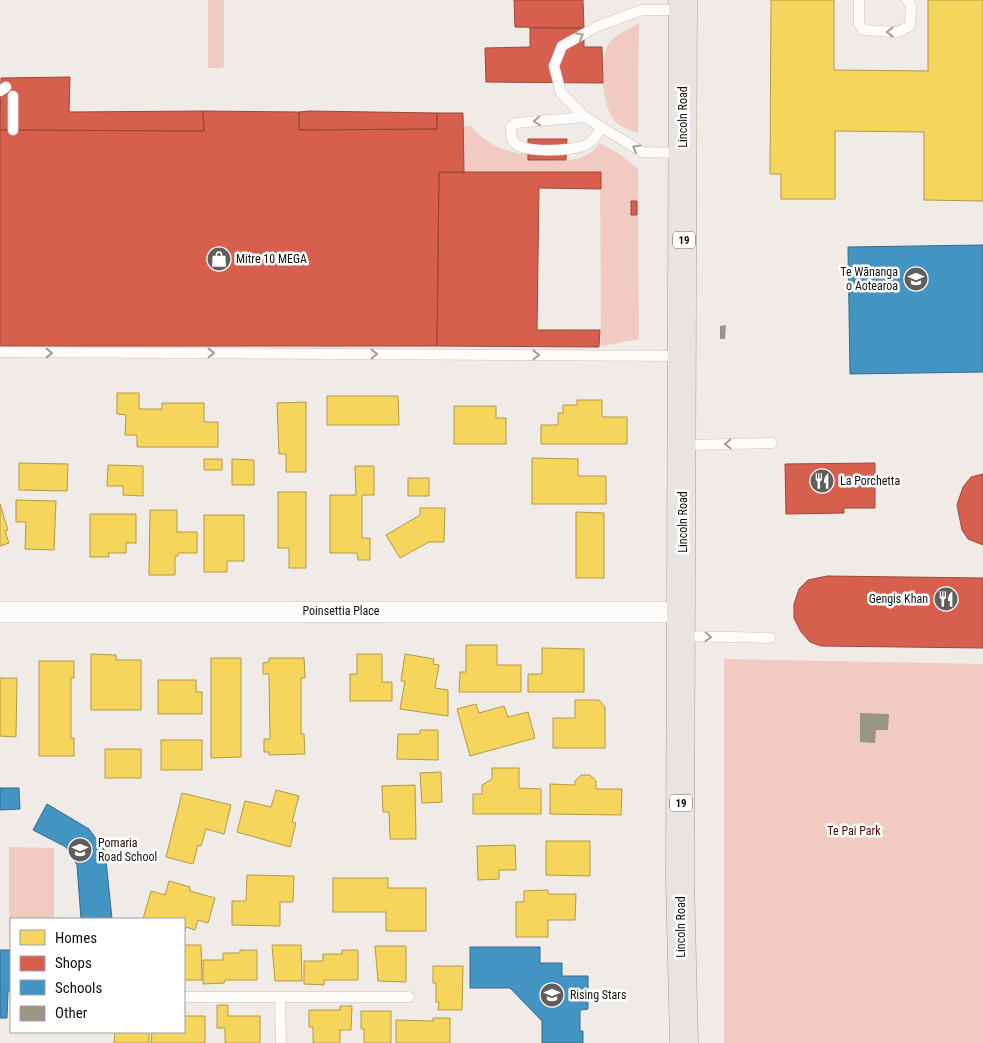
<svg xmlns="http://www.w3.org/2000/svg" width="983" height="1043" viewBox="0 0 983 1043" font-family="'Roboto Condensed',sans-serif">
<style>
.green{fill:#f1cbc2}
.homes{fill:#f6d55c;stroke:#b29a45}
.shops{fill:#d6604d;stroke:#9c483a}
.schools{fill:#4393c3;stroke:#356c8d}
.building{fill:#9a9587}
.lines{fill:none;stroke-linecap:round;stroke-linejoin:round}
.service-casing{stroke:#c8c4c0;stroke-width:11}
.minor-casing{stroke:#c8c4c0;stroke-width:21}
.primary-casing{stroke:#ab9f96;stroke-width:29}
.service{stroke:#fdfcfb;stroke-width:10}
.minor{stroke:#fdfcfb;stroke-width:20}
.primary{stroke:#eae4e0;stroke-width:28}
.oneway{stroke:#9f9e9c}
.labels{text-anchor:middle;dominant-baseline:central;stroke-width:5;stroke-linejoin:round;paint-order:stroke}
.shield{fill:#fff;stroke:#5a5856;stroke-width:1}
.shield-label{font-size:11px;font-weight:bold;fill:#13110e}
.street-label{font-size:12px;fill:#13110e;stroke:#fff}
.poi-label{font-size:12px;fill:#13110e;stroke:#fff;text-anchor:start}
.park-label{font-size:12px;fill:#530402;stroke:#fff}
</style>
<rect width="100%" height="100%" fill="#f0ebe6"/>
<path class="green" d="M208,0H224V66L222,68H208Z
M639,23L638,133C630,130 619,126 614,120C602,106 598,58 610,42C616,34 630,29 639,23Z
M463,126H471C487,145 504,152 528,154V160C551,160 587,166 599,143L618,153L638,169L639,339L601,346L600,172L464,173Z
M724,659L983,664V1043H724Z
M9,847L54,848V919H11V933H9Z"/>
<path class="homes" d="M771,0H834V70L928,71V0H983V201L924,200V132L835,131V199H781V174H770Z
M117,393H139V409H162V403H204V422H218V447H137V435H125L126,415L117,414Z
M327,396H398L399,425H327Z
M577,400H602V417H627V444H541V425H558V413H563V405H577Z
M306,402V472H286V454H279L277,403Z
M454,406H496V418H506V444H454Z
M532,458L578,459V476H606V504H532Z
M204,459H222V470H204Z
M232,459L254,460V485H232Z
M19,463L68,464L67,491L19,490Z
M108,465L143,466V496L123,495V486H107Z
M355,466H374V495H362V538H370V560H358L357,553H330V495H356Z
M408,478H429V496H408Z
M278,492H306V568H289V548H278Z
M16,500L56,501L54,550L25,549L26,522H16Z
M0,504L8,530L5,531L9,543L0,546Z
M420,508H445L444,542H429L400,558L386,535L420,515Z
M150,510H177V532H197V553H178V556H175V575H149Z
M576,512L604,513V578H576Z
M90,514H136V543H126V553H108L109,557H90Z
M204,515H244V561H227V572H204Z
M466,645H497V665H521V692H459L460,672H466Z
M542,648L584,649V692H528V674H542Z
M91,654L116,655V660H141V710H91Z
M357,654H382V682H392V701H350V674H357Z
M405,654L434,659L433,664L439,665L435,688L448,690V716L400,709L405,681H401Z
M211,658H241V757L211,758Z
M269,658H304L305,678H301V734H304L305,754L269,755V752H264V739H270L269,674H263V663L269,662Z
M39,661H74V678H71V738H74V756H39Z
M0,678H17L16,737L0,736Z
M158,680H196V692H202V714H158Z
M575,700H599L605,707V748H553V718H575Z
M476,704L479,713L504,706L508,717L528,712L535,738L470,756L457,709Z
M420,730H438V760L397,759L398,734H420Z
M161,740H202V770H161Z
M105,749H141V778H105Z
M492,768H519V788L541,789V814H473V794H482V785L492,779Z
M441,772L442,802L422,803L420,773Z
M581,775H590L596,781V789H622L621,815L550,814V784L575,785V781Z
M415,785L416,839H390L389,812H383L382,786Z
M276,790L299,796L292,822L296,823L290,847L237,832L245,801L271,807Z
M182,793L231,805L224,834L206,829L201,846L198,845L193,864L166,857Z
M546,841H590V876L546,875Z
M515,845L516,870H499V879L478,880L477,846Z
M247,875L294,876L293,902H280V926L232,925V901H246Z
M333,878H388V888H426V931H386V912H333Z
M169,881L190,887V891L215,898L208,923L198,920L195,930L186,927L184,934V919H143L151,891L165,895Z
M548,890V894H576L575,920H548V937H516V902H524V891Z
M184,945H201L202,980H184Z
M272,945H301L302,981H275Z
M375,946H406V982L378,981Z
M240,950H257V980H225L224,983L203,984V960H223V953H240Z
M342,950H358V980H324V985L304,984V961H323V954H342Z
M433,966H463L462,1010H438L439,1002H436V983H433Z
M217,1005H228V1016H260V1043H225V1028H217Z
M340,1006H352L351,1030H340V1043H313V1027H309V1010H340Z
M361,1011H391V1043H364V1029H361Z
M184,1016H205V1043H151L152,1032H184Z
M433,1018H450V1043H396V1020L433,1021Z
M115,1032H149V1043H114Z"/>
<path class="shops" d="M514,0H583L584,28L515,27Z
M530,28H584V47H602L603,83L486,82L485,48L530,47Z
M70,77L69,112L203,111L204,131L0,130L1,78Z
M203,111L299,112V130L437,129V113H463L464,173L439,172L437,346H0V130L204,131Z
M309,111L437,113V129L299,130V112Z
M528,139H567L566,160H528Z
M439,172H601V189L539,188L537,330H600L599,347L437,346Z
M631,201H637V215H631Z
M875,463V508H844V513L786,514L785,464Z
M983,474V545L968,539L962,530L957,505L963,487L971,477Z
M827,576L983,578V648L821,646L810,642L801,632L794,618V604L799,589L808,580Z"/>
<path class="schools" d="M983,245V372L850,374L848,247Z
M0,788H19L20,809L0,810Z
M47,804L89,829L105,851L112,919H81L77,865L66,847L33,830Z
M470,947H540V963H562V976H588V1009L580,1010V1031H583V1043H542V1021L510,988H470Z
M0,950H11V991H8L7,1018H0Z"/>
<path class="building" d="M726,325L725,339H720V326Z
M860,713L889,714L888,730H876L875,743L860,742Z"/>
<g class="lines">
<defs>
<path id="service" d="M859,0V24L863,30L898,32L910,26L911,6L907,0
M682,10H642L598,26L562,46L554,66L561,93L585,117L642,152L682,153
M0,91L6,87
M13,96V130
M585,117L516,123L511,127C511,132 510,138 514,142C522,154 574,151 586,145C593,141 598,134 602,127
M0,352L681,356
M683,445L772,443
M683,636L770,638
M184,997H409
M280,998L281,1043"/>
<path id="minor" d="M0,612H682"/>
<path id="primary" d="M683,0L680,880L684,1043"/>
</defs>
<use href="#service" class="service-casing"/>
<use href="#minor" class="minor-casing"/>
<use href="#primary" class="primary-casing"/>
<use href="#service" class="service"/>
<use href="#minor" class="minor"/>
<use href="#primary" class="primary"/>
</g>
<defs><path id="oneway-chevron" d="M-2-3.5L2.5 0L-2 3.5" fill="none" stroke-width="1.6" stroke-linecap="round" stroke-linejoin="round" transform="scale(1.25)"/></defs>
<g class="oneway">
<use href="#oneway-chevron" transform="translate(890 32) rotate(180)"/>
<use href="#oneway-chevron" transform="translate(580 36) rotate(-28)"/>
<use href="#oneway-chevron" transform="translate(537 121) rotate(175)"/>
<use href="#oneway-chevron" transform="translate(636 148) rotate(-150)"/>
<use href="#oneway-chevron" transform="translate(49 353)"/>
<use href="#oneway-chevron" transform="translate(211 353)"/>
<use href="#oneway-chevron" transform="translate(374 354)"/>
<use href="#oneway-chevron" transform="translate(536 355)"/>
<use href="#oneway-chevron" transform="translate(728 444) rotate(178)"/>
<use href="#oneway-chevron" transform="translate(708 637) rotate(3)"/>
</g>
<defs>
<symbol id="shop-disc" viewBox="-11 -11 22 22"><circle r="9.5" fill="#605d5a" stroke="#fff"/><path d="M-5-2.5h2.3a2.7 3.5 0 0 1 5.4 0H5L5.5 6h-11ZM-1.5-2.5h3a1.5 2.3 0 0 0-3 0Z" fill="#fff"/></symbol>
<symbol id="university-disc" viewBox="-11 -11 22 22"><circle r="9.5" fill="#605d5a" stroke="#fff"/><path d="M0-5L7-2L0 1L-7-2ZM-4 1L0 2.5L4 1V4Q0 6-4 4Z" fill="#fff"/></symbol>
<symbol id="restaurant-disc" viewBox="-11 -11 22 22"><circle r="9.5" fill="#605d5a" stroke="#fff"/><path d="M-5-6h1v4h1v-4h1v4h1v-4h1v5L-1.5 .5V6h-2V.5L-5-1ZM5-6V6H3V1.5H1.5Q1.5-4 5-6Z" fill="#fff"/></symbol>
<symbol id="school-disc" viewBox="-11 -11 22 22"><circle r="9.5" fill="#605d5a" stroke="#fff"/><path d="M0-5L7-2L0 1L-7-2ZM-4 1L0 2.5L4 1V4Q0 6-4 4Z" fill="#fff"/></symbol>
</defs>
<g fill-rule="evenodd">
<use href="#shop-disc" x="205" y="245" width="28" height="28"/>
<use href="#university-disc" x="902" y="265" width="28" height="28"/>
<use href="#restaurant-disc" x="808" y="467" width="28" height="28"/>
<use href="#restaurant-disc" x="932" y="585" width="28" height="28"/>
<use href="#school-disc" x="66" y="836" width="28" height="28"/>
<use href="#school-disc" x="538" y="981" width="28" height="28"/>
</g>
<g class="labels">
<g class="shield">
<rect x="673" y="231.5" width="22" height="17" rx="4"/>
<rect x="670" y="794.5" width="22" height="17" rx="4"/>
</g>
<g class="shield-label">
<text x="684" y="240">19</text>
<text x="681" y="803">19</text>
</g>
<g class="street-label">
<text transform="translate(683 117) rotate(-90)">Lincoln Road</text>
<text transform="translate(683 522) rotate(-90)">Lincoln Road</text>
<text x="341" y="611">Poinsettia Place</text>
<text transform="translate(681 927) rotate(-90)">Lincoln Road</text>
</g>
<g class="poi-label">
<text x="236" y="259">Mitre 10 MEGA</text>
<text x="898" y="272" text-anchor="end">Te Wānanga<tspan x="898" dy="14">o Aotearoa</tspan></text>
<text x="840" y="481">La Porchetta</text>
<text x="928" y="599" text-anchor="end">Gengis Khan</text>
<text x="98" y="843">Pomaria<tspan x="98" dy="14">Road School</tspan></text>
<text x="570" y="995">Rising Stars</text>
</g>
<g class="park-label">
<text x="854" y="831">Te Pai Park</text>
</g>
</g>
<rect x="10" y="918" width="175" height="115" fill="#ffffff" stroke="#a1a09f"/>
<rect x="20" y="930" width="25" height="15" fill="#f6d55c" stroke="#a1a09f"/>
<text x="55" y="943" font-size="15" fill="#13110e">Homes</text>
<rect x="20" y="956" width="25" height="15" fill="#d6604d" stroke="#a1a09f"/>
<text x="55" y="968" font-size="15" fill="#13110e">Shops</text>
<rect x="20" y="980" width="25" height="15" fill="#4393c3" stroke="#a1a09f"/>
<text x="55" y="993" font-size="15" fill="#13110e">Schools</text>
<rect x="20" y="1006" width="25" height="15" fill="#9a9587" stroke="#a1a09f"/>
<text x="55" y="1018" font-size="15" fill="#13110e">Other</text>
</svg>
